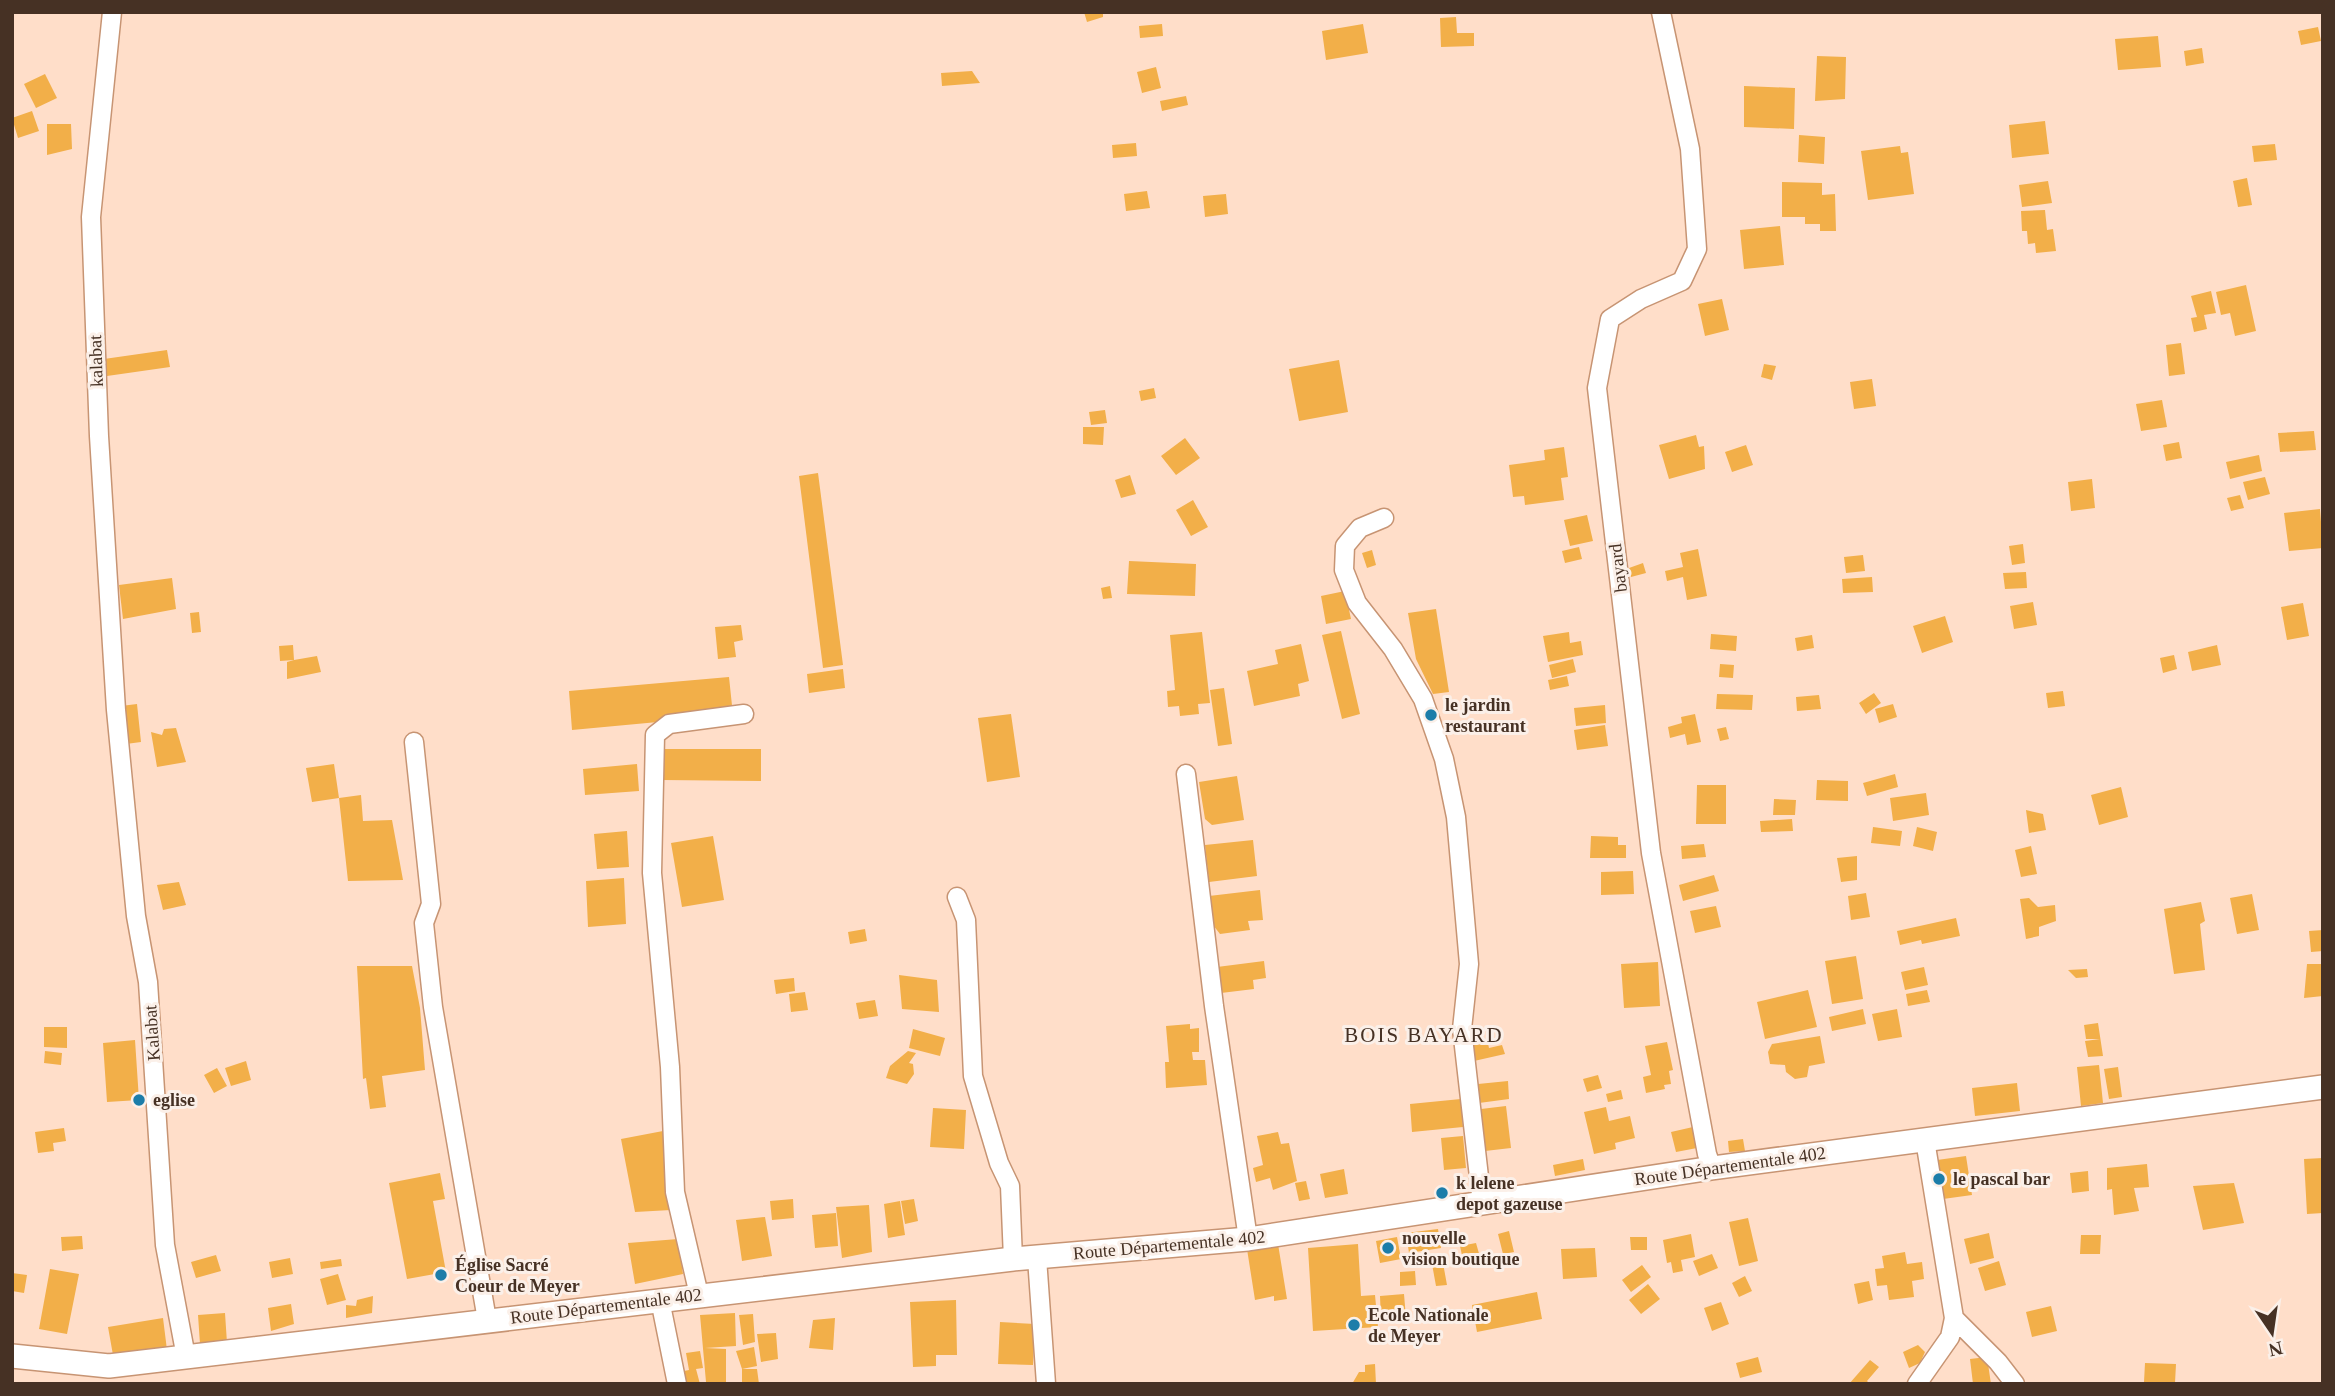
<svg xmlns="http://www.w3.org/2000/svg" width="2335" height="1396" viewBox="0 0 2335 1396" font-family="'Times New Roman',serif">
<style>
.building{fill:#f2af49}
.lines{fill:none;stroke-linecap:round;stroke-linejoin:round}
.minor-casing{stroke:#c79473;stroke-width:21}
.secondary-casing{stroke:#c79473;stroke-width:26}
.minor{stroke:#fff;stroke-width:18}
.secondary{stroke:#fff;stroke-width:23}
.poi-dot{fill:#1c7da9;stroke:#fbf0e9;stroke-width:2.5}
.labels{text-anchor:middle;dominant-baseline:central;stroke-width:6;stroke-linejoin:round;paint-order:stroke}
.street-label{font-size:18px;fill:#463124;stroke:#fbf0e9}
.poi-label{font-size:18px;font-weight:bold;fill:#463124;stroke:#fbf0e9;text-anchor:start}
.quarter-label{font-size:21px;letter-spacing:2px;fill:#463124;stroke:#fbf0e9}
</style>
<rect width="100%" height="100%" fill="#ffdec9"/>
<path class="building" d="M1084,12H1103V17L1087,22Z
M1456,17L1457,33H1474V46L1441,47L1440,18Z
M1162,24L1163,36L1140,38L1139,26Z
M1363,24L1368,53L1326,60L1322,31Z
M2318,27L2321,41L2301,45L2298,31Z
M2158,36L2161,67L2118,70L2115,39Z
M2202,48L2204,63L2186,66L2184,51Z
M1817,56L1846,57L1845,99L1815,101Z
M1156,67L1161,88L1142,93L1137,72Z
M972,71L980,83L942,86L941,73Z
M45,74L57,98L36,108L24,84Z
M1744,86L1795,88L1794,129L1744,127Z
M1186,96L1188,105L1162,111L1160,101Z
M32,111L39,131L18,138L12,118Z
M2045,121L2049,154L2012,158L2009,125Z
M47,124H71L72,149L47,155Z
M1799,135L1825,137L1824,164L1798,162Z
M1136,143L1137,156L1113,158L1112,145Z
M2275,144L2277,160L2254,162L2252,146Z
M1900,146L1901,153L1908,152L1914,194L1868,200L1861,151Z
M2247,178L2252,205L2238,207L2233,181Z
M2048,181L2052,203L2022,207L2019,185Z
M1782,182L1822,183V195L1835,194L1836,231H1820V224H1805V217H1782Z
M1147,191L1150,208L1126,211L1124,194Z
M1226,194L1228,214L1205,217L1203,196Z
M2045,210L2047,230L2053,229L2056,251L2036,253L2035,243L2028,244L2027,231H2022L2021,211Z
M1780,226L1784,265L1744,269L1740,230Z
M2246,285L2256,331L2235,336L2230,313L2221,315L2216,292Z
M2211,291L2216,313L2204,315L2207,329L2194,332L2191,318L2197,317L2191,296Z
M1722,299L1729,330L1705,336L1698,304Z
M2181,343L2185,374L2169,376L2166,345Z
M167,350L170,367L107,376L104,359Z
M1339,360L1348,412L1299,421L1289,369Z
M1764,364L1776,366L1772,380L1761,377Z
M1872,379L1876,406L1854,409L1850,382Z
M1154,388L1156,398L1141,401L1139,391Z
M2162,400L2167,427L2141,431L2136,404Z
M1105,410L1107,423L1091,425L1089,412Z
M1083,427H1104L1103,445L1083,444Z
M2314,431L2316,450L2280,452L2278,433Z
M1696,435L1699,447L1704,446L1705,469L1669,479L1659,445Z
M1185,438L1200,458L1176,475L1161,456Z
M2179,442L2182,458L2166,461L2163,445Z
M1746,445L1753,465L1732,472L1725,452Z
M1564,447L1568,477L1561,478L1564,500L1525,505L1524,496L1513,497L1509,465L1545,460L1544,450Z
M2259,455L2262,471L2230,479L2226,462Z
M818,473L843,665L823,668L799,476Z
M1130,475L1136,494L1121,498L1115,480Z
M2265,477L2270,494L2248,500L2243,482Z
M2092,479L2095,508L2071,511L2068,482Z
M2240,495L2244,508L2231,511L2227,498Z
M1193,500L1208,527L1191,536L1176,510Z
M2320,509L2323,548L2289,551L2284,513Z
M1587,515L1593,541L1570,546L1564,520Z
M2023,544L2025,563L2012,565L2009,546Z
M1579,547L1582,559L1565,563L1562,551Z
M1698,549L1707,596L1687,600L1683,577L1667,581L1665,571L1683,567L1680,553Z
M1372,550L1376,565L1367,568L1362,553Z
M1863,555L1865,571L1846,573L1844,557Z
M1129,561L1196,564L1195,596L1127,594Z
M1643,563L1646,573L1631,577L1629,568Z
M2026,572L2027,588L2005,589L2003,573Z
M1872,577L1873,592L1843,593L1842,579Z
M172,578L176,609L123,619L119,585Z
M1110,586L1112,598L1103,599L1101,588Z
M1345,591L1351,619L1326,624L1321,596Z
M2033,602L2037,625L2014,629L2010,606Z
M2303,603L2309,636L2287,640L2281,607Z
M1436,609L1449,692L1433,694L1416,659L1408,613Z
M199,612L201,632L192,633L190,613Z
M1945,616L1953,642L1922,653L1913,626Z
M741,625L743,640L734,642L736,657L718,659L715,627Z
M1341,631L1360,714L1342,719L1322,635Z
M1202,632L1210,703L1198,704L1199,714L1180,716L1179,706L1168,707L1167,691L1175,690L1170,635Z
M1569,632L1570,643L1581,641L1583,655L1548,662L1543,636Z
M1711,634L1737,636L1736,651L1710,649Z
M1812,635L1814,648L1797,651L1795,638Z
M1301,644L1309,681L1298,684L1300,696L1254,706L1247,671L1278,664L1275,650Z
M293,645L294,660L317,656L321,672L287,679V662L294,660L280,661L279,646Z
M2217,645L2221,665L2192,671L2188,652Z
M2174,655L2177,669L2163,673L2160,658Z
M1573,659L1576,672L1552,678L1549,665Z
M1720,664L1734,665L1733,678L1719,677Z
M843,669L845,688L809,693L807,674Z
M1567,676L1569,686L1550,690L1548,680Z
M729,677L733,715L572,730L569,691Z
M1224,688L1232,744L1218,746L1210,690Z
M2063,691L2065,706L2048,708L2046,693Z
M1874,693L1881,703L1866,714L1859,703Z
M1717,694L1753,695L1752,710L1716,709Z
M1819,695L1821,709L1797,711L1796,697Z
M137,704L141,742L126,744L121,706Z
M1893,704L1897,717L1879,723L1875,709Z
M1605,705L1606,723L1576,726L1574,708Z
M1011,714L1020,777L987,782L978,718Z
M1695,714L1701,742L1687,745L1685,734L1670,738L1668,727L1682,723L1681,717Z
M1605,725L1608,746L1577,750L1574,730Z
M1726,727L1729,739L1720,741L1717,729Z
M176,728L186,762L157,767L151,732L162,735L164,729Z
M663,749H761V781L662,780Z
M334,764L339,798L361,795L363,821L392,820L403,880L348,881L339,798L312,802L306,768Z
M637,764L639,791L585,795L583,769Z
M1895,774L1898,787L1867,796L1863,783Z
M1237,776L1244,820L1212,825L1205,819L1199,782Z
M1817,780L1848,781V801L1816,800Z
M1697,785H1726V824H1696Z
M2121,787L2128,817L2099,825L2091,795Z
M1926,793L1929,815L1893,821L1890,798Z
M1774,799L1796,800L1795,815H1773Z
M2026,810L2043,814L2046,830L2029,833Z
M1792,819L1793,831L1761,832L1760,821Z
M1873,827L1902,831L1900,846L1871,843Z
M1917,827L1937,832L1933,851L1913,846Z
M627,831L629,867L597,869L594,834Z
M713,836L724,900L682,907L671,843Z
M1591,836L1618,837V845H1626V858H1590Z
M1253,840L1257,876L1209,882L1205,845Z
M1704,844L1706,857L1682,859L1681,846Z
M2031,846L2037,874L2021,877L2015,850Z
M1857,856V880L1841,882L1837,858Z
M1633,871L1634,894L1601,895V872Z
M1714,875L1719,891L1683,901L1679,885Z
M624,878L626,924L588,927L586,881Z
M179,882L186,905L163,910L157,885Z
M1260,890L1263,920L1248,921L1250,930L1220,934L1213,925L1209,896Z
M1866,893L1870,917L1851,920L1848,896Z
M2252,894L2259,930L2237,934L2230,898Z
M2029,898L2038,907L2055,905L2056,921L2039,927V936L2026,939L2020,899Z
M2201,902L2205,921L2200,924L2205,970L2174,974L2164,909Z
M1716,906L1721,927L1695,933L1690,911Z
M1956,918L1960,936L1922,944L1921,940L1900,945L1897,931Z
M865,929L867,941L850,944L848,932Z
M2323,930V951L2311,952L2309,931Z
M1856,956L1863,999L1832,1004L1825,961Z
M1264,961L1266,978L1253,980L1254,989L1221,993L1217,967Z
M1658,962L1660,1006L1624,1008L1621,964Z
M2307,964H2323V996L2304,998Z
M357,966H412L420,1008L425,1070L382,1076L386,1107L370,1109L366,1078L363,1079Z
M1924,967L1928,985L1905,990L1901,972Z
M2087,969L2088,977L2076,978L2068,970Z
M899,975L937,980L939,1012L902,1009Z
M794,978L795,991L776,994L774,980Z
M1808,990L1817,1027L1765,1039L1757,1002Z
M1927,990L1930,1002L1908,1006L1906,994Z
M805,992L808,1010L791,1012L789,994Z
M875,1000L878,1016L859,1019L856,1003Z
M1863,1009L1866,1024L1832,1031L1829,1017Z
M1897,1009L1902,1037L1878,1041L1872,1014Z
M2098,1023L2103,1056L2088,1057L2085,1041L2100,1039H2086L2084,1025Z
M1190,1024V1029L1199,1028V1052H1192L1193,1060H1205L1207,1085L1166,1088L1165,1062H1169L1166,1026Z
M44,1027H67V1048L44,1047Z
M913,1029L945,1038L940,1056L909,1048Z
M1820,1036L1825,1063L1809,1066L1807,1077L1795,1079L1786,1072L1785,1065L1770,1064L1768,1052L1772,1044Z
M1487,1039L1489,1048L1502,1045L1505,1054L1474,1061L1470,1043Z
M135,1040L139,1100L107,1102L103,1043Z
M1667,1042L1673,1070L1669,1071L1671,1084L1664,1085L1665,1089L1646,1093L1643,1077L1651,1075L1645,1046Z
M45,1051L62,1053L61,1065L44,1063Z
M908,1051L916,1053L909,1063L913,1064L914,1074L907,1084L886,1078L890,1066Z
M246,1061L251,1080L231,1086L225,1068Z
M2099,1065L2103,1103L2081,1106L2077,1067Z
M2118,1067L2122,1097L2109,1099L2104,1069Z
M217,1068L227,1086L214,1093L204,1075Z
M1598,1075L1602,1088L1587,1092L1583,1079Z
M1508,1081L1509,1099L1479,1103L1478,1084Z
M2017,1083L2020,1111L1975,1116L1972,1088Z
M1621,1090L1623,1099L1608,1102L1606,1094Z
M1461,1099L1463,1127L1412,1132L1410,1104Z
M1506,1106L1511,1148L1485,1151L1481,1109Z
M1606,1107L1609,1121L1630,1116L1635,1138L1615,1143L1616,1149L1594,1154L1584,1112Z
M933,1108L966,1110L964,1149L930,1147Z
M1693,1127L1697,1148L1676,1152L1671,1132Z
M64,1128L66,1141L53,1143L54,1151L38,1153L35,1132Z
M663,1131L671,1210L635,1212L621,1139Z
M1278,1132L1281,1144L1289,1143L1297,1181L1273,1190L1270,1178L1256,1182L1253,1168L1263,1165L1257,1136Z
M1463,1136L1466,1168L1444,1170L1441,1138Z
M1743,1139L1745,1151L1729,1152L1728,1141Z
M1966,1156L1972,1195L1943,1199L1937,1160Z
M2323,1158V1213L2307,1214L2304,1159Z
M1583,1159L1585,1170L1555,1176L1553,1165Z
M2147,1164L2149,1187L2134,1188L2139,1211L2114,1215L2112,1189L2107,1190V1168Z
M1344,1169L1348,1194L1325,1198L1320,1174Z
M2088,1171L2089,1191L2072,1193L2070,1173Z
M440,1173L445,1199L433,1201L446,1272L407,1279L389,1183Z
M1306,1181L1310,1199L1299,1201L1295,1183Z
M2234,1183L2244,1223L2203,1230L2193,1186Z
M793,1199L794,1218L772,1220L770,1201Z
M914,1199L918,1221L905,1224L901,1201Z
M900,1201L905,1235L888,1238L884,1204Z
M869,1205L872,1252L842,1258L836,1207Z
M836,1213L838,1246L815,1248L812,1215Z
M765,1217L772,1256L742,1261L736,1220Z
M1748,1218L1758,1261L1739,1266L1729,1222Z
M1438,1229L1441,1248L1409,1253L1406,1233Z
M1509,1231L1514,1252L1503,1254L1498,1234Z
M1989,1233L1994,1258L1970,1264L1964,1239Z
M1691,1234L1695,1257L1681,1260L1683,1271L1673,1273L1671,1262L1667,1263L1663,1240Z
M2081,1235H2101L2100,1254H2080Z
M82,1236L83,1249L62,1251L61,1237Z
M1397,1237L1401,1259L1380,1263L1376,1241Z
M1630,1237H1647V1250H1631Z
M678,1239L683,1274L635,1284L628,1243Z
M1476,1243L1480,1257L1463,1260L1460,1246Z
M1278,1244L1287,1299L1274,1301V1296L1255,1300L1247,1249Z
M1358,1244L1361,1296L1375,1295L1378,1327L1313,1331L1308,1248Z
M1595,1248L1597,1277L1563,1279L1561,1249Z
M1905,1252L1907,1264L1922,1262L1924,1279L1912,1281L1914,1297L1889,1300L1887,1285L1877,1286L1875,1269L1884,1268L1882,1256Z
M1712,1254L1718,1268L1699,1276L1693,1261Z
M216,1255L221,1271L196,1278L191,1262Z
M290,1258L293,1274L272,1278L269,1262Z
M341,1259L342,1266L321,1269L320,1262Z
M1999,1261L2006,1285L1985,1291L1978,1268Z
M1443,1263L1447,1285L1436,1286L1432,1264Z
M1642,1265L1651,1277L1631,1292L1622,1280Z
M50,1269L79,1274L67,1334L39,1329Z
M1415,1271L1416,1285L1400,1286V1272Z
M12,1273L27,1275L24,1293L12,1291Z
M338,1274L346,1300L327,1305L320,1279Z
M1745,1276L1752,1291L1739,1297L1732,1283Z
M1869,1281L1873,1300L1858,1304L1854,1284Z
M1648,1284L1660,1299L1641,1314L1629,1300Z
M1537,1292L1542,1319L1477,1332L1472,1305Z
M1404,1294L1406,1318L1381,1320L1380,1296Z
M373,1296L372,1313L346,1318V1305L356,1306L357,1300Z
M956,1300L957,1355H936V1366L913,1367L910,1302Z
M1721,1302L1729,1324L1712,1331L1704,1308Z
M291,1304L294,1324L271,1331L268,1308Z
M2051,1306L2057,1331L2032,1337L2026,1312Z
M225,1313L227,1343L200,1344L198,1315Z
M735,1313L736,1346L705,1348L726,1349V1382H706L700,1315Z
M753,1314L755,1342L743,1345L739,1315Z
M163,1318L167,1350L113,1355L108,1327Z
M835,1318L833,1350L809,1348L813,1320Z
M1000,1322L1035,1324L1033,1365L998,1364Z
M776,1333L778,1359L761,1362L757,1334Z
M1918,1345L1925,1352L1920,1363L1909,1368L1903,1352Z
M754,1347L757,1366L742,1369L736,1351Z
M700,1351L703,1368L696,1369L700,1384H681L679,1372L689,1370L686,1353Z
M1758,1357L1762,1372L1740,1378L1736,1363Z
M1987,1357L1991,1384H1973L1970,1359Z
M1870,1360L1879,1367L1867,1381L1870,1384H1849Z
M2145,1363L2176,1364L2175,1383L2144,1382Z
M1375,1364L1376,1384H1352L1359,1372H1365V1365Z
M742,1369H757L759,1384H742Z"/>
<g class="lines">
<defs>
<path id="minor" d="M112,12L91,217L99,436L116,710L136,916L148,982L165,1245L186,1357
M1661,12L1690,149L1697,249L1682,281L1641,299L1610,319L1597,388L1651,853L1707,1154L1712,1168
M1384,518L1360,528L1345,546L1344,570L1357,603L1393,649L1423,699L1444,759L1456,817L1469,964L1462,1029L1482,1203
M414,742L431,904L424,923L433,1007L487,1320
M1186,774L1214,1006L1248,1239
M957,897L966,920L973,1076L999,1163L1010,1186L1013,1259
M1037,1258L1046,1384
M699,1295L675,1192L670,1067L652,873L655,735L669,724L744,714
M660,1300L677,1384
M1954,1318L1998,1362L2015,1384
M1917,1384L1950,1337L1954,1318L1925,1140"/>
<path id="secondary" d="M12,1356L109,1366L1013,1259L1248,1239L1712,1168L2323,1087"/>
</defs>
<use href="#minor" class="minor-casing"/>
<use href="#secondary" class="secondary-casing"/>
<use href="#minor" class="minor"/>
<use href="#secondary" class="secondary"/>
</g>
<g class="poi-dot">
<circle cx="1431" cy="715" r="7"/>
<circle cx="139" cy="1100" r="7"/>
<circle cx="1939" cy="1179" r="7"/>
<circle cx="1442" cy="1193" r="7"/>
<circle cx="1388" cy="1248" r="7"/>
<circle cx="441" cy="1275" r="7"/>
<circle cx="1354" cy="1325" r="7"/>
</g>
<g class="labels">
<g class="street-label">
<text transform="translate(96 361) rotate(-92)">kalabat</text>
<text transform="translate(1618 568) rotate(-97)">bayard</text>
<text transform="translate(152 1033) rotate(-94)">Kalabat</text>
<text transform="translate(1730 1166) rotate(-8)">Route Départementale 402</text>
<text transform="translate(1169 1245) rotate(-5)">Route Départementale 402</text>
<text transform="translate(606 1306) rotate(-7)">Route Départementale 402</text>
</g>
<g class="poi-label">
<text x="1445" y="705">le jardin<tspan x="1445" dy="21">restaurant</tspan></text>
<text x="153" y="1100">eglise</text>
<text x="1953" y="1179">le pascal bar</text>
<text x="1456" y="1183">k lelene<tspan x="1456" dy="21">depot gazeuse</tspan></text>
<text x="1402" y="1238">nouvelle<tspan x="1402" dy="21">vision boutique</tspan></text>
<text x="455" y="1265">Église Sacré<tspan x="455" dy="21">Coeur de Meyer</tspan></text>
<text x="1368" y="1315">Ecole Nationale<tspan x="1368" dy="21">de Meyer</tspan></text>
</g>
<g class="quarter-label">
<text x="1424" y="1035">BOIS BAYARD</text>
</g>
</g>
<rect width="2335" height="1396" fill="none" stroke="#463124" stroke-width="28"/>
<g transform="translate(2272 1333) rotate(167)" stroke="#fbf0e9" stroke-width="5" paint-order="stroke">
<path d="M0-5L12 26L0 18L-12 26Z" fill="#463124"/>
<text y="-10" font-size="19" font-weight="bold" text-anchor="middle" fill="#463124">N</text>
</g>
</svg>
